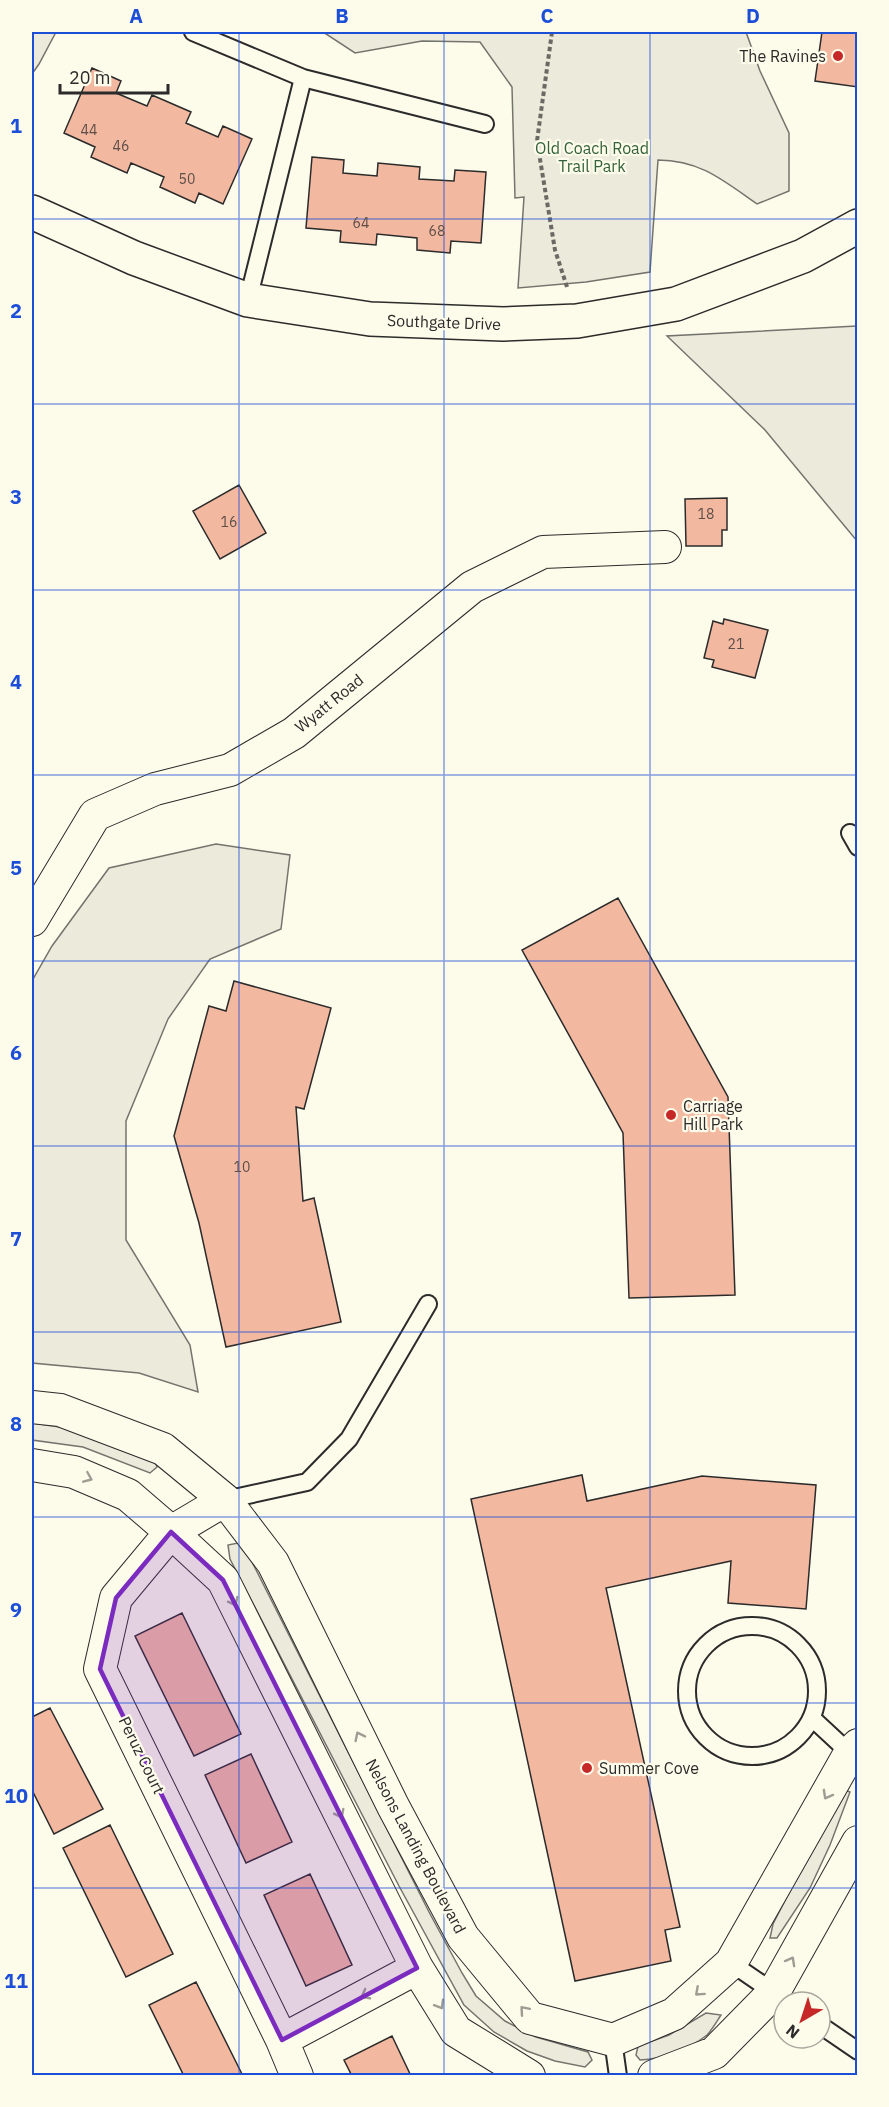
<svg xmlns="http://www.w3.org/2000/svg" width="889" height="2107" viewBox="0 0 889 2107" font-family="'IBM Plex Sans',sans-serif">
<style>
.green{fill:#ecebdb;stroke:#74746e;stroke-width:1.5}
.building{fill:#f2b8a0;stroke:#2b2b2b;stroke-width:1.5}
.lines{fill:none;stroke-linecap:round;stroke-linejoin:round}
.lane-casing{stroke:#2b2b2b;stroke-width:20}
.street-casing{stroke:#2b2b2b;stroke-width:34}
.secondary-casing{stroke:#2b2b2b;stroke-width:36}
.path{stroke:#6a6964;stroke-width:4;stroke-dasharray:4.5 3;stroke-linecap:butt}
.lane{stroke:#fdfbea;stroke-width:16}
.street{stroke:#fdfbea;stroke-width:32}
.secondary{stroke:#fdfbea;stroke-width:33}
.oneway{stroke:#9e9d94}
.marked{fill:#7b2cbf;fill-opacity:0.2;stroke:#7b2cbf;stroke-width:4.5;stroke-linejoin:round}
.grid{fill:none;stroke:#1d4ed8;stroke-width:1.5;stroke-opacity:0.55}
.poi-dot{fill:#c62828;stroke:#fdfbea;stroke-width:2}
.labels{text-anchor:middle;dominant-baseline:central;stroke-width:4.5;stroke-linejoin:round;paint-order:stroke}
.number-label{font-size:14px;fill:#5d4e48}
.poi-label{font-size:16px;fill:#2b2b2b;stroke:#fdfbea;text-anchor:start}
.park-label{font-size:16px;fill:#34623c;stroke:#fdfbea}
.street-label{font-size:16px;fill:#2b2b2b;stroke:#fdfbea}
.neatline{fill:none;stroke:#1d4ed8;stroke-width:2}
.grid-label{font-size:20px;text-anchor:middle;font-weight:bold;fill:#1d4ed8}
</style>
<rect width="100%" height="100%" fill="#fdfbea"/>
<path class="green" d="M32,32H56L39,64L32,74Z
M323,32H746L760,71L789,133V191L757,204C724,181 700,160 658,160L650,272L586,282L518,288L524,197L515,198L512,87L480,42L422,41L355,53Z
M857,326H858L857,541L765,430L667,336Z
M216,844L290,855L281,929L210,959L168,1019L126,1121V1240L190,1345L198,1392L139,1373L32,1363V981L52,946L109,868Z
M32,1423L88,1431L154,1458L157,1467L150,1473L83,1447L32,1440Z
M238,1543L246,1550L429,1912L462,1973L476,1996L505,2021L536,2037L588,2052L592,2060L585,2067L555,2061L527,2051L494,2032L464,2005L399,1886L230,1559L228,1545Z
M842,1789L850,1792L830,1845L810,1888L777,1938H770L773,1924Z
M706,2013L721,2015C717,2021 712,2030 707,2035C688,2050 663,2059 640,2060L636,2055L638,2046L669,2035Z"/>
<path class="building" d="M822,32H858V87L815,81Z
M92,68L121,81L116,93L147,106L152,95L191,112L186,123L218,137L223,126L252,139L223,204L199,193L195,203L160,187L164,177L131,163L127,173L91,157L95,147L64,133Z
M312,157L344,160L343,173L377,176L378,163L420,167L419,179L454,181L455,170L486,172L481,243L451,241L450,253L417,250V238L377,234L376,245L340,242L341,231L306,228Z
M239,485L266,533L220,559L193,511Z
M727,498V530H722V546H686L685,499Z
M724,619L768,630L755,678L712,667L714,660L704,658L713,621L723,624Z
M618,898L728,1097L735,1295L629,1298L623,1133L522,950Z
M234,981L331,1008L304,1109L296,1107L303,1201L314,1198L341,1322L226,1347L199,1223L174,1136L209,1006L226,1011Z
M582,1475L587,1501L702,1476L816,1485L806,1609L728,1603L731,1561L606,1588L680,1927L665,1930L671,1961L575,1981L471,1499Z
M182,1613L241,1734L194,1756L135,1636Z
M50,1708L103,1809L54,1834L32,1790V1717Z
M251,1754L292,1842L246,1863L205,1775Z
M110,1825L173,1954L126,1977L63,1848Z
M310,1874L352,1965L306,1986L264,1895Z
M196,1982L242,2074L240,2076H184L149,2005Z
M392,2036L411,2076H352L344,2060Z"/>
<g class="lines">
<defs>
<path id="lane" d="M193,32L303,78L485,124
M248,300L303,78
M850,833L858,847
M225,1500L307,1482L349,1439L428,1304
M687 1691a65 65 0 1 1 130 0a65 65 0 1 1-130 0Z
M812,1718L854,1757
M731,1963L788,2002
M820,2025L858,2051
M613,2040L618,2076"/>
<path id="street" d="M32,920L95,815L155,789L230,770L294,733L472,587L543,552L665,547
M32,1407L60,1410L163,1449L225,1500L273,1563L393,1806L463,1937L530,2018L613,2040L674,2014L731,1963L850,1753L858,1745
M32,1465L74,1472L128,1495L171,1532L223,1580L417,1968L456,2031L529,2076
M225,1500L171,1532L116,1598L100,1669L282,2040L297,2076
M282,2040L417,1968
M654,2076L714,2053L774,1992L858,1842"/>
<path id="secondary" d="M32,212L134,258L248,300L370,319L503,324L577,321L676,304L803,256L858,226"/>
</defs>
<use href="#lane" class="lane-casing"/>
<use href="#street" class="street-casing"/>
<use href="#secondary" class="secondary-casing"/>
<path class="path" d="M552,32L537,141L555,250L567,287"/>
<use href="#lane" class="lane"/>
<use href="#street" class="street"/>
<use href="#secondary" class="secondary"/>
</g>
<defs><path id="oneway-chevron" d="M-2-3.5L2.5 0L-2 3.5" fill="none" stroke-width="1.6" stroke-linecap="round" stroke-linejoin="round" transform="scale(1.5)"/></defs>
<g class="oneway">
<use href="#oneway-chevron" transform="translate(88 1478) rotate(23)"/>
<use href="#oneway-chevron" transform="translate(234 1602) rotate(63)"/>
<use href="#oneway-chevron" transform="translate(359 1736) rotate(-116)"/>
<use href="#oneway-chevron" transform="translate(827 1795) rotate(119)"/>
<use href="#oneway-chevron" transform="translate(340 1814) rotate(63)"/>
<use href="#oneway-chevron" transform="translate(791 1961) rotate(-61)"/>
<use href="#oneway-chevron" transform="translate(699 1992) rotate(138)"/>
<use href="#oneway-chevron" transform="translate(365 1995) rotate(152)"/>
<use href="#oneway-chevron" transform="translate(440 2005) rotate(59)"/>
<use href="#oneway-chevron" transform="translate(524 2010) rotate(-131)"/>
</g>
<path class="marked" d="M171,1532L223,1580L417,1968L282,2040L100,1669L116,1598Z"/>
<path class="grid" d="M239,32V2076M444,32V2076M650,32V2076M32,219H858M32,404H858M32,590H858M32,775H858M32,961H858M32,1146H858M32,1332H858M32,1517H858M32,1703H858M32,1888H858"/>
<g class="poi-dot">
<circle cx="838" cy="56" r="6"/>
<circle cx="671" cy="1115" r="6"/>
<circle cx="587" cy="1768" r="6"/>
</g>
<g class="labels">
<g class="number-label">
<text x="89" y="130">44</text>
<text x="121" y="146">46</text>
<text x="187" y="179">50</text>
<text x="361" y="223">64</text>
<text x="437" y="231">68</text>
<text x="706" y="514">18</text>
<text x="229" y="522">16</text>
<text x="736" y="644">21</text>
<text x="242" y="1167">10</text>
</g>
<g class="poi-label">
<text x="826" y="56" text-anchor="end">The Ravines</text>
<text x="683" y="1106">Carriage<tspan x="683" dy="18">Hill Park</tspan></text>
<text x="599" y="1768">Summer Cove</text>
</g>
<g class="park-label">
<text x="592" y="148">Old Coach Road<tspan x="592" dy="18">Trail Park</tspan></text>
</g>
<g class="street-label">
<text transform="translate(444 322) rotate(2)">Southgate Drive</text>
<text transform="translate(329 703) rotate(-39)">Wyatt Road</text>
<text transform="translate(142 1755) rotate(64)">Peruz Court</text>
<text transform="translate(416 1846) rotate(62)">Nelsons Landing Boulevard</text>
</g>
</g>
<rect width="889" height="2107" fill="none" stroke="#fdfbea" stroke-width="66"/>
<g transform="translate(802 2020) rotate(219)"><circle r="28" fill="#fdfbea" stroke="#a9a89e" stroke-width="1.5"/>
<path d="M0-4.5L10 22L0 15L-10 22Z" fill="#c62828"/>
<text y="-9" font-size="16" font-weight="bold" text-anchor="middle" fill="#2b2b2b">N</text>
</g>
<path d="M60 84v9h108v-9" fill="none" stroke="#2b2b2b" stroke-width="3"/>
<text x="69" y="84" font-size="18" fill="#2b2b2b" stroke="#fdfbea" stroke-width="4.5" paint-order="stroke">20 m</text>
<rect x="33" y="33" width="823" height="2041" class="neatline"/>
<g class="grid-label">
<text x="136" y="23">A</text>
<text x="342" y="23">B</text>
<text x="547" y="23">C</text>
<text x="753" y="23">D</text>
<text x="16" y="133">1</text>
<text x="16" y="318">2</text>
<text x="16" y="504">3</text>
<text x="16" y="689">4</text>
<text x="16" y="875">5</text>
<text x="16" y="1060">6</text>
<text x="16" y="1246">7</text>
<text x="16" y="1431">8</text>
<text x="16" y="1617">9</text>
<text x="16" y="1803">10</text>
<text x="16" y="1988">11</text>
</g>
</svg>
